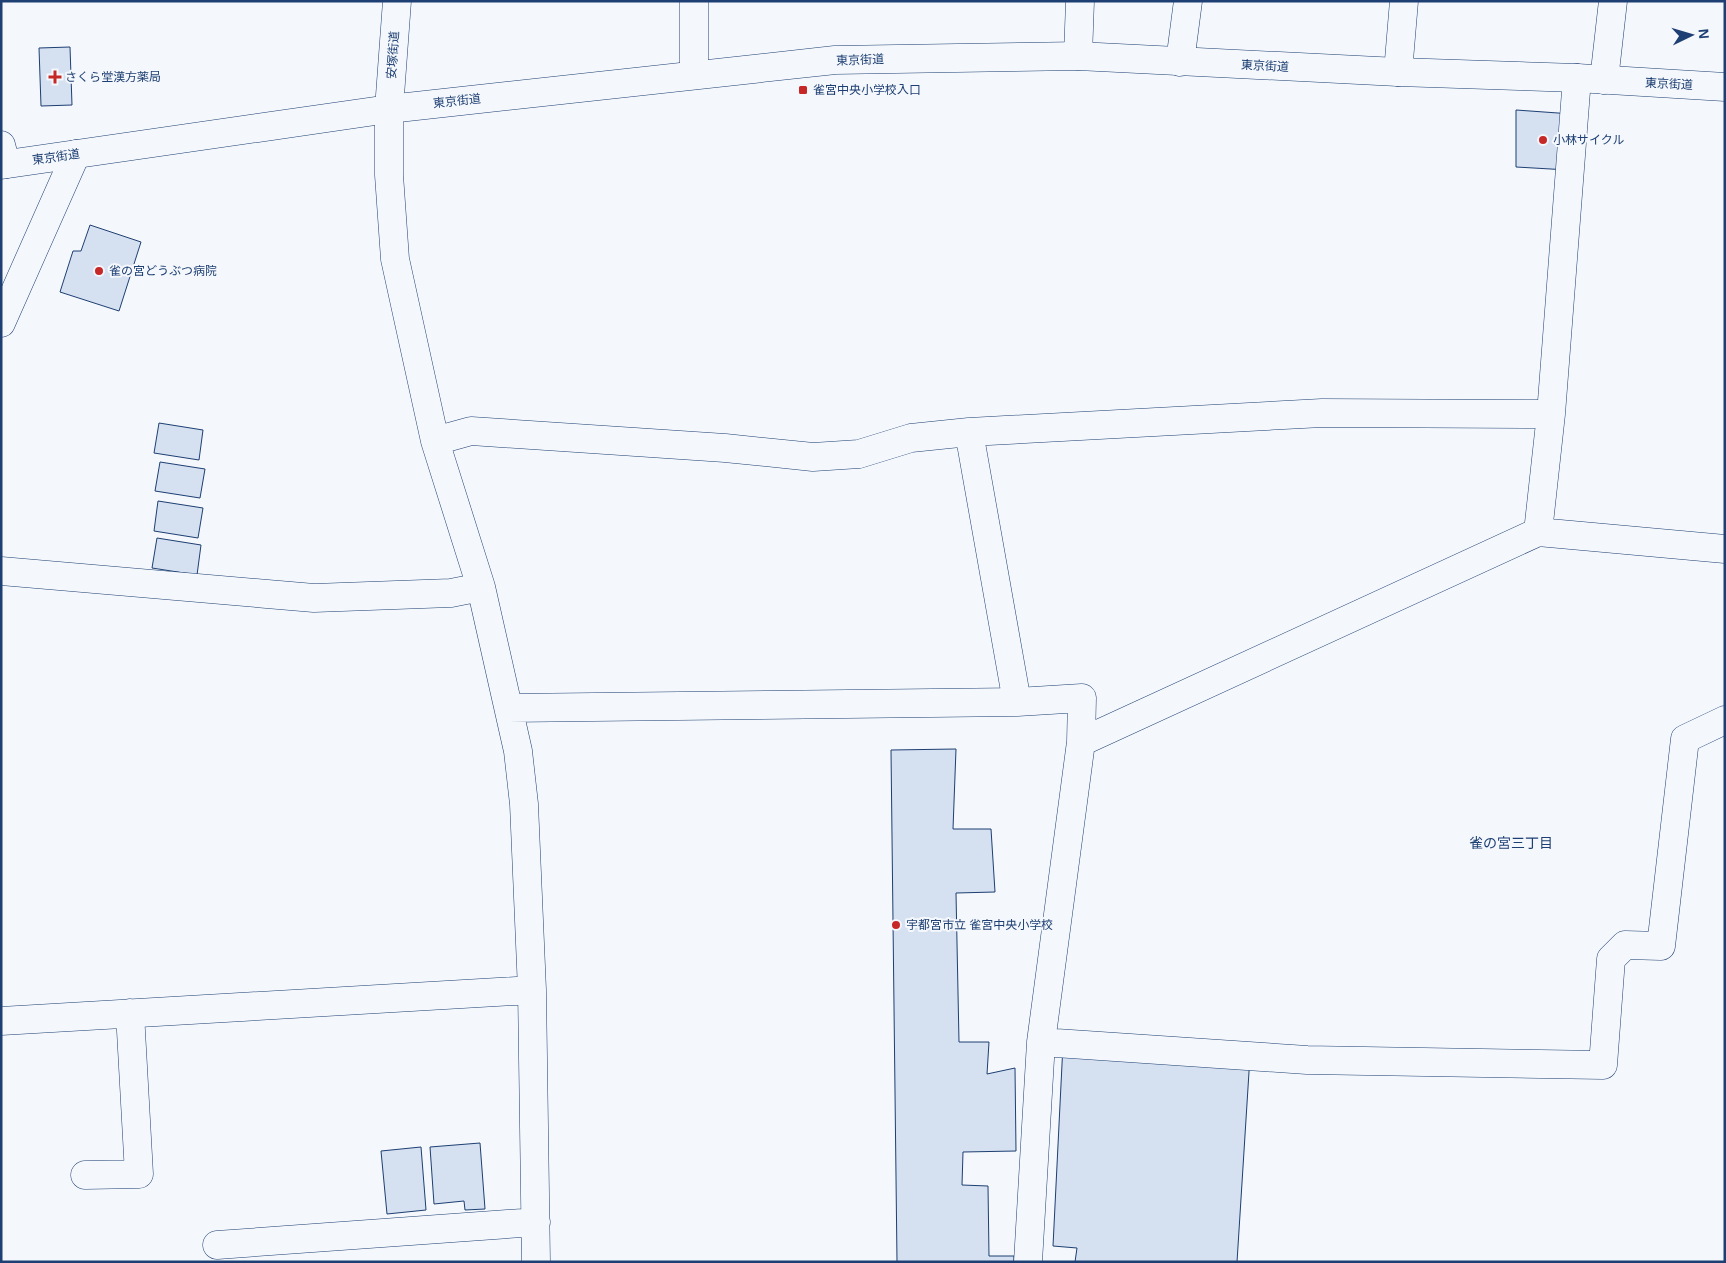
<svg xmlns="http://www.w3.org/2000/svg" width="1726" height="1263" viewBox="0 0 1726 1263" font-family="Arial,'Noto Sans JP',sans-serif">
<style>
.building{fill:#d5e0f0;stroke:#1d3f73}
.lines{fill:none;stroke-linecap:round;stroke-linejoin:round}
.street-casing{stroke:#1d3f73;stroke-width:29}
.secondary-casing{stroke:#1d3f73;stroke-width:29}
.highway-casing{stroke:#1d3f73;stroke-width:29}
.street{stroke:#f4f7fb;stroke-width:28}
.secondary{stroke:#f4f7fb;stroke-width:28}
.highway{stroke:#f4f7fb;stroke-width:28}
.poi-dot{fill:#c62828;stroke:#f4f7fb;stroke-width:2}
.labels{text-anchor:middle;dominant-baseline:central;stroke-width:4;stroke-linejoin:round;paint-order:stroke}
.street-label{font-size:12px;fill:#1d3f73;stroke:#f4f7fb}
.poi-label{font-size:12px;fill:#1d3f73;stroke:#f4f7fb;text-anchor:start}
.neighbourhood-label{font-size:14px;fill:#1d3f73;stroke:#f4f7fb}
</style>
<rect width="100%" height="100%" fill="#f4f7fb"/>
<path class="building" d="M70,47L72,105L41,106L39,48Z
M1516,110L1572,114L1568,170L1516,167Z
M90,225L141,242L119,311L60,292L73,251H81Z
M159,423L203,430L199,460L154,453Z
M160,462L205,469L200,498L155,491Z
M158,501L203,508L198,538L154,531Z
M157,538L201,545L197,575L152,568Z
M956,749L953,829H991L995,892L956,893L959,1042H989L987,1074L1015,1068L1016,1151L963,1152L962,1185L988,1186L989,1256H1014V1262H897L891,750Z
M1063,1044L1250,1056L1237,1262H1075L1077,1248L1053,1246Z
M480,1143L485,1209L465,1210L464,1201L434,1204L430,1147Z
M421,1147L426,1210L387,1214L381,1151Z"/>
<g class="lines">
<defs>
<path id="street" d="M694,1V75
M1078,56L1080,1
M1180,62L1188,1
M1398,72L1404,1
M1604,80L1613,1
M389,109V175L395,259L435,441L481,587L518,751L524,804L532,990L536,1262
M1,145L6,164
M1,323L76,154
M969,432L1017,702
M435,441L471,431L725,448L813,457L859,454L911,438L969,432L1322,413L1551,414
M1538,532L1551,414L1577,78
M1,571L314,598L451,593L481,587
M509,708L1017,702L1082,698L1081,742L1538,532L1725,549
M1,1021L532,990
M1041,1042L1307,1060L1603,1065L1611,959L1625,945L1661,946L1685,739L1725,720
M85,1175L139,1174L130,1013
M217,1245L536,1222
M1028,1262L1041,1042L1081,742"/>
<path id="secondary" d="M389,109L397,1"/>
<path id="highway" d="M1,165L389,109L835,60L1078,56L1398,72L1577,78L1725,87"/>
</defs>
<use href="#street" class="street-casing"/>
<use href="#secondary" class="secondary-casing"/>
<use href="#highway" class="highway-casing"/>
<use href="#street" class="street"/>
<use href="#secondary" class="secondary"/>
<use href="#highway" class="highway"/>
</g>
<g class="poi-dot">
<path d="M52.5 69.5h5v5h5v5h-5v5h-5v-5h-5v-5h5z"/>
<rect x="798" y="85" width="10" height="10" rx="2.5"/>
<circle cx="1543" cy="140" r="5"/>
<circle cx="99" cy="271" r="5"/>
<circle cx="896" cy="925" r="5"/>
</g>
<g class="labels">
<g class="street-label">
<text transform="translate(393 55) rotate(-86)">安塚街道</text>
<text transform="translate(860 60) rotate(-2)">東京街道</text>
<text transform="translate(1265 66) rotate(3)">東京街道</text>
<text transform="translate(1669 84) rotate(3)">東京街道</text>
<text transform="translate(457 101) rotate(-6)">東京街道</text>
<text transform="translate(56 157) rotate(-8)">東京街道</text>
</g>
<g class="poi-label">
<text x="65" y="77">さくら堂漢方薬局</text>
<text x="813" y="90">雀宮中央小学校入口</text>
<text x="1553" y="140">小林サイクル</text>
<text x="109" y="271">雀の宮どうぶつ病院</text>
<text x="906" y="925">宇都宮市立 雀宮中央小学校</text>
</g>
<g class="neighbourhood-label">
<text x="1511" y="843">雀の宮三丁目</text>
</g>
</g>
<rect width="1726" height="1263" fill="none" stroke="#1d3f73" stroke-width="5"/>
<g transform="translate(1691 35) rotate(85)" stroke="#f4f7fb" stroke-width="4" paint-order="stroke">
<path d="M0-4L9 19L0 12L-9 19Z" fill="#1d3f73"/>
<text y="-8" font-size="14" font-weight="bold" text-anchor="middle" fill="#1d3f73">N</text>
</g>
</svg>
